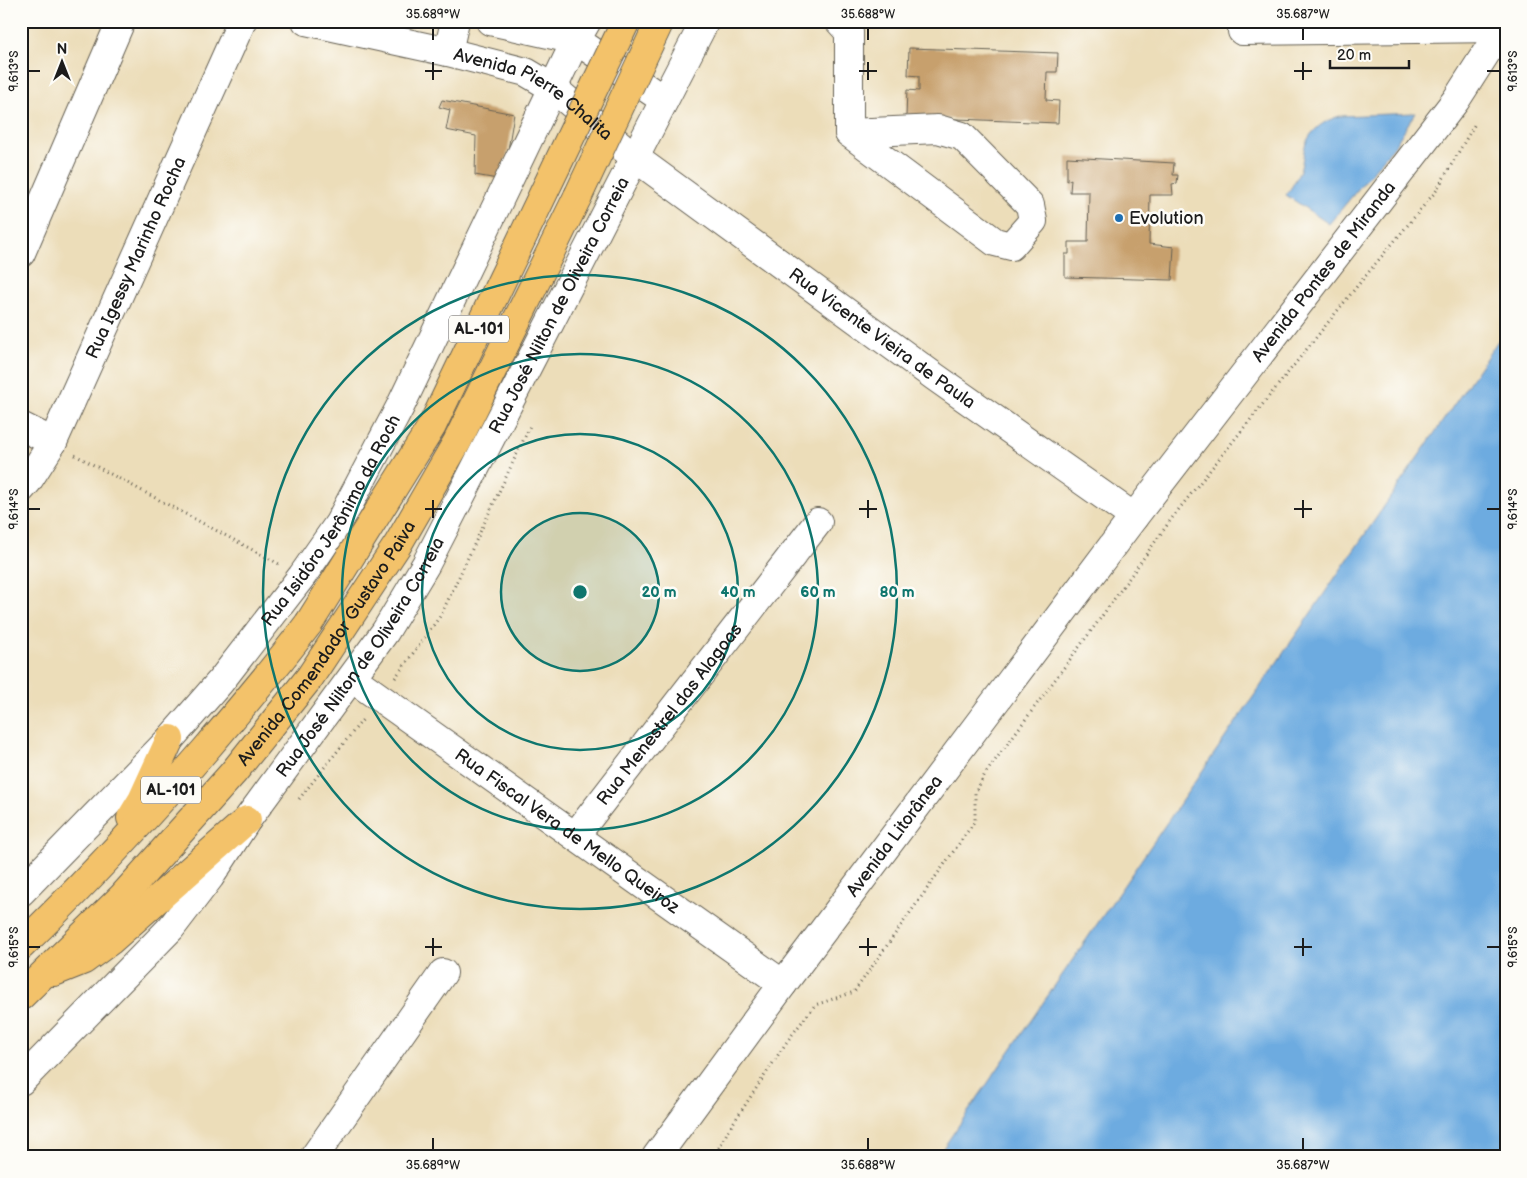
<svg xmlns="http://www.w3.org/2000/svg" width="1527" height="1178" viewBox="0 0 1527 1178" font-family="'Balsamiq Sans',sans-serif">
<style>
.water{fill:#6dabe0;stroke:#44647e}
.building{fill:#c7a06d}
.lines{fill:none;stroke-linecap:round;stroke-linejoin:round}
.minor-casing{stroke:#656053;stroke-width:30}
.major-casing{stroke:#656053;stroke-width:30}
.path{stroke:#656053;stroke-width:3;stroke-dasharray:1 4;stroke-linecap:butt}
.minor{stroke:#fff;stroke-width:28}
.major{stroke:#f3c26a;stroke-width:28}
.major-bridge-casing{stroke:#656053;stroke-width:30;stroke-linecap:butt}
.major-bridge{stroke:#f3c26a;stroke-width:28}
.ticks{fill:none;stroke:#1c1c1c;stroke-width:2}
.ring{fill:none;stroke:#0f766e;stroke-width:2.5}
.poi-dot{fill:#1f6fb2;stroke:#fdfcf7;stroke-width:2}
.labels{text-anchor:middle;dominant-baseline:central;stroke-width:5;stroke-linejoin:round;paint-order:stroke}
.shield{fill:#fdfcf7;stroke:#605f5e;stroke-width:1}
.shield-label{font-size:16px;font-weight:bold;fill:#1c1c1c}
.street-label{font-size:18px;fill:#1c1c1c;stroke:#fdfcf7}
.poi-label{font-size:18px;fill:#1c1c1c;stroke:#fdfcf7;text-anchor:start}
.centre{fill:#0f766e;stroke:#fdfcf7;stroke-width:2.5}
.ring-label{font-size:15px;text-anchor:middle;font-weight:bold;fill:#0f766e;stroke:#fdfcf7;stroke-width:5;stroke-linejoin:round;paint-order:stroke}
.neatline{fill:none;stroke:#1c1c1c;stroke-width:2}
.ticks-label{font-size:12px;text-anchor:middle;fill:#1c1c1c}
</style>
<rect width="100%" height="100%" fill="#fdfcf7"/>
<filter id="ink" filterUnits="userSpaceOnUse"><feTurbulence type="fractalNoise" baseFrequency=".02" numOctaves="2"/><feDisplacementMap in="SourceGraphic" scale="10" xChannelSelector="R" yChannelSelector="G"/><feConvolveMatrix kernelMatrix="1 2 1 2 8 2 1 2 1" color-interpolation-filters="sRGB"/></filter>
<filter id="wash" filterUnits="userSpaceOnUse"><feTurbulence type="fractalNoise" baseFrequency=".0096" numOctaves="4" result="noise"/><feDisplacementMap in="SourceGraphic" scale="20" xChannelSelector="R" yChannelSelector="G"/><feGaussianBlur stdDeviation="1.12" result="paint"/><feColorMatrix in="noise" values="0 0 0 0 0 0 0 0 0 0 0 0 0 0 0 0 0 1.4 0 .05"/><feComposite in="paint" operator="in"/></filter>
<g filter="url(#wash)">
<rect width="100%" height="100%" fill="#ecddb9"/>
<path class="water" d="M1415,113L1395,145L1329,224L1286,195C1292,187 1297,179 1300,170C1303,162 1303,154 1305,146C1310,130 1325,120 1340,116Z
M1506,329V1157H937Z"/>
<g id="blocks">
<path class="building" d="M909,48L1058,53L1057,72H1047L1046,100L1059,101L1058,123L906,117L907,90L919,91V76L908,75Z
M442,100L514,114L503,180L475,175L476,136L446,130L450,110L439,107Z
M1067,157L1174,163L1173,175H1178L1177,183L1172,184L1173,195H1150L1149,244L1174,247L1172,280L1065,277V254H1069V242H1088L1089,192H1070L1071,179L1067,181Z"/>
</g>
</g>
<g filter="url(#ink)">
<use href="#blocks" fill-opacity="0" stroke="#656053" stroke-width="1"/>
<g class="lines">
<defs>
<g id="minor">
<path id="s1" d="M306,21L448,52L526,72L553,88L634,157L935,377L1134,517"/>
<path d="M490,21L576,40L664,100"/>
<path d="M839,21L849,32V133"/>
<path d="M1242,31L1502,28"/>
<path d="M448,52L455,21"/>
<path d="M938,129L962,136L1030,205L1033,221L1011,246L995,242L849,133Z"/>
<path d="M21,253L121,21"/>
<path d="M21,426L53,442"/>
<path id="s2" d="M21,489L28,481L53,442L242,21"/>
<path id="s3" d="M352,678L783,984"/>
<path id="s4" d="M575,836L818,522"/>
<path id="s5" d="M21,892L170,739L220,682L302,576L339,523L400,407L576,40L587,21"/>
<path id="s6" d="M21,1081L171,928L210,877L247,820L385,632L426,564L705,21"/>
<path d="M314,1157L443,973"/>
<path id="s7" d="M656,1157L783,984L1134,517L1456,100L1506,22"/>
</g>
<g id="major">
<path d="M131,818L142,800L170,739"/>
<path d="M21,946C86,883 147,817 206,749C241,708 276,667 309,623"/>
<path d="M54,972L84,960L110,941L247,820"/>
<path id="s8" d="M21,996L122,897L233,773L310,677L398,544L457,442L578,196"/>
</g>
</defs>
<use href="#minor" class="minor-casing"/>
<use href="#major" class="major-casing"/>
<path class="path" d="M75,455L279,564
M395,678L441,615L530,426
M299,799L364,718
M714,1157L728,1131L788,1040L815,1005L854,992L975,821V793L985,774L1097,623L1175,514L1358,285L1436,191L1476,122"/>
<use href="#minor" class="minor"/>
<use href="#major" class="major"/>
<defs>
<path id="major-bridge" d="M578,196L660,21
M309,623L432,426L626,21"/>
</defs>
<use href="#major-bridge" class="major-bridge-casing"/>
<use href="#major-bridge" class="major-bridge"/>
</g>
</g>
<path class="ticks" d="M433,28V40M868,28V40M1303,28V40M433,62V80M868,62V80M1303,62V80M28,71H40M425,71H442M859,71H877M1294,71H1312M1487,71H1500M433,500V518M868,500V518M1303,500V518M28,509H40M425,509H442M859,509H877M1294,509H1312M1487,509H1500M433,938V956M868,938V956M1303,938V956M28,947H40M425,947H442M859,947H877M1294,947H1312M1487,947H1500M433,1138V1150M868,1138V1150M1303,1138V1150"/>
<circle cx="580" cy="592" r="79" fill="#0f766e" fill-opacity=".12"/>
<g class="ring">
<circle cx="580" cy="592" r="79"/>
<circle cx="580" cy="592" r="158"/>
<circle cx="580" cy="592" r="238"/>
<circle cx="580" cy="592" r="317"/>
</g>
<circle class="poi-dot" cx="1119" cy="218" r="5"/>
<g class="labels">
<g class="shield">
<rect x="449" y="315.5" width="60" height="27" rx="4"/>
<rect x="141" y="776.5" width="60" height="27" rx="4"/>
</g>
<g class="shield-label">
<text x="479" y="329">AL-101</text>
<text x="171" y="790">AL-101</text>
</g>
<g class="street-label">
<text stroke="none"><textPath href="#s1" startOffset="242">Avenida Pierre Chalita</textPath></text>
<text stroke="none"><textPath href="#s2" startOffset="259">Rua Igessy Marinho Rocha</textPath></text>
<text stroke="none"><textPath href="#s7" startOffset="1109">Avenida Pontes de Miranda</textPath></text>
<text stroke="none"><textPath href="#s6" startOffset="950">Rua José Nilton de Oliveira Correia</textPath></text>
<text stroke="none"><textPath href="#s1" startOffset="671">Rua Vicente Vieira de Paula</textPath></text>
<text stroke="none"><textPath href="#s5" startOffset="486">Rua Isidóro Jerônimo da Roch</textPath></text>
<text stroke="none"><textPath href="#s8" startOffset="468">Avenida Comendador Gustavo Paiva</textPath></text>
<text stroke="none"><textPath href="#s6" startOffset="545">Rua José Nilton de Oliveira Correia</textPath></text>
<text stroke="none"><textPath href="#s4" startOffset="154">Rua Menestrel das Alagoas</textPath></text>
<text stroke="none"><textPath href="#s3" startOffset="264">Rua Fiscal Vera de Mello Queiroz</textPath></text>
<text stroke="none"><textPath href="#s7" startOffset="400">Avenida Litorânea</textPath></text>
</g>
<g class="poi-label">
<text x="1129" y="218">Evolution</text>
</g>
</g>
<circle cx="580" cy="592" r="8" class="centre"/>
<g class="ring-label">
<text x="659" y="597">20 m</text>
<text x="738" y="597">40 m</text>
<text x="818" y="597">60 m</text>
<text x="897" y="597">80 m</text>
</g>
<rect width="1527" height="1178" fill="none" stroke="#fdfcf7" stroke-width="55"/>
<g transform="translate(62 62)" stroke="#fdfcf7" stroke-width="4" paint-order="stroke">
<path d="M0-4L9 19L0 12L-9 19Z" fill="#1c1c1c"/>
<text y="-8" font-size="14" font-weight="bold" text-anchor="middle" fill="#1c1c1c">N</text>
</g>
<path d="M1330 60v8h79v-8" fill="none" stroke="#1c1c1c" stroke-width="2.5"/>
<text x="1337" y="60" font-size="15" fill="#1c1c1c" stroke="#fdfcf7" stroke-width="4" paint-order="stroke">20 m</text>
<rect x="28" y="28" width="1472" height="1122" class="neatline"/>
<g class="ticks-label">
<text x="433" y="18">35.689°W</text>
<text x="868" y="18">35.688°W</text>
<text x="1303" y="18">35.687°W</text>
<text transform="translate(14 71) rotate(-90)" y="4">9.613°S</text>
<text transform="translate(1513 71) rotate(-90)" y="4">9.613°S</text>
<text transform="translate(14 509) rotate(-90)" y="4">9.614°S</text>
<text transform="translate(1513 509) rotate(-90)" y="4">9.614°S</text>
<text transform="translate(14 947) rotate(-90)" y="4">9.615°S</text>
<text transform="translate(1513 947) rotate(-90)" y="4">9.615°S</text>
<text x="433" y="1169">35.689°W</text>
<text x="868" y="1169">35.688°W</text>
<text x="1303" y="1169">35.687°W</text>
</g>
</svg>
